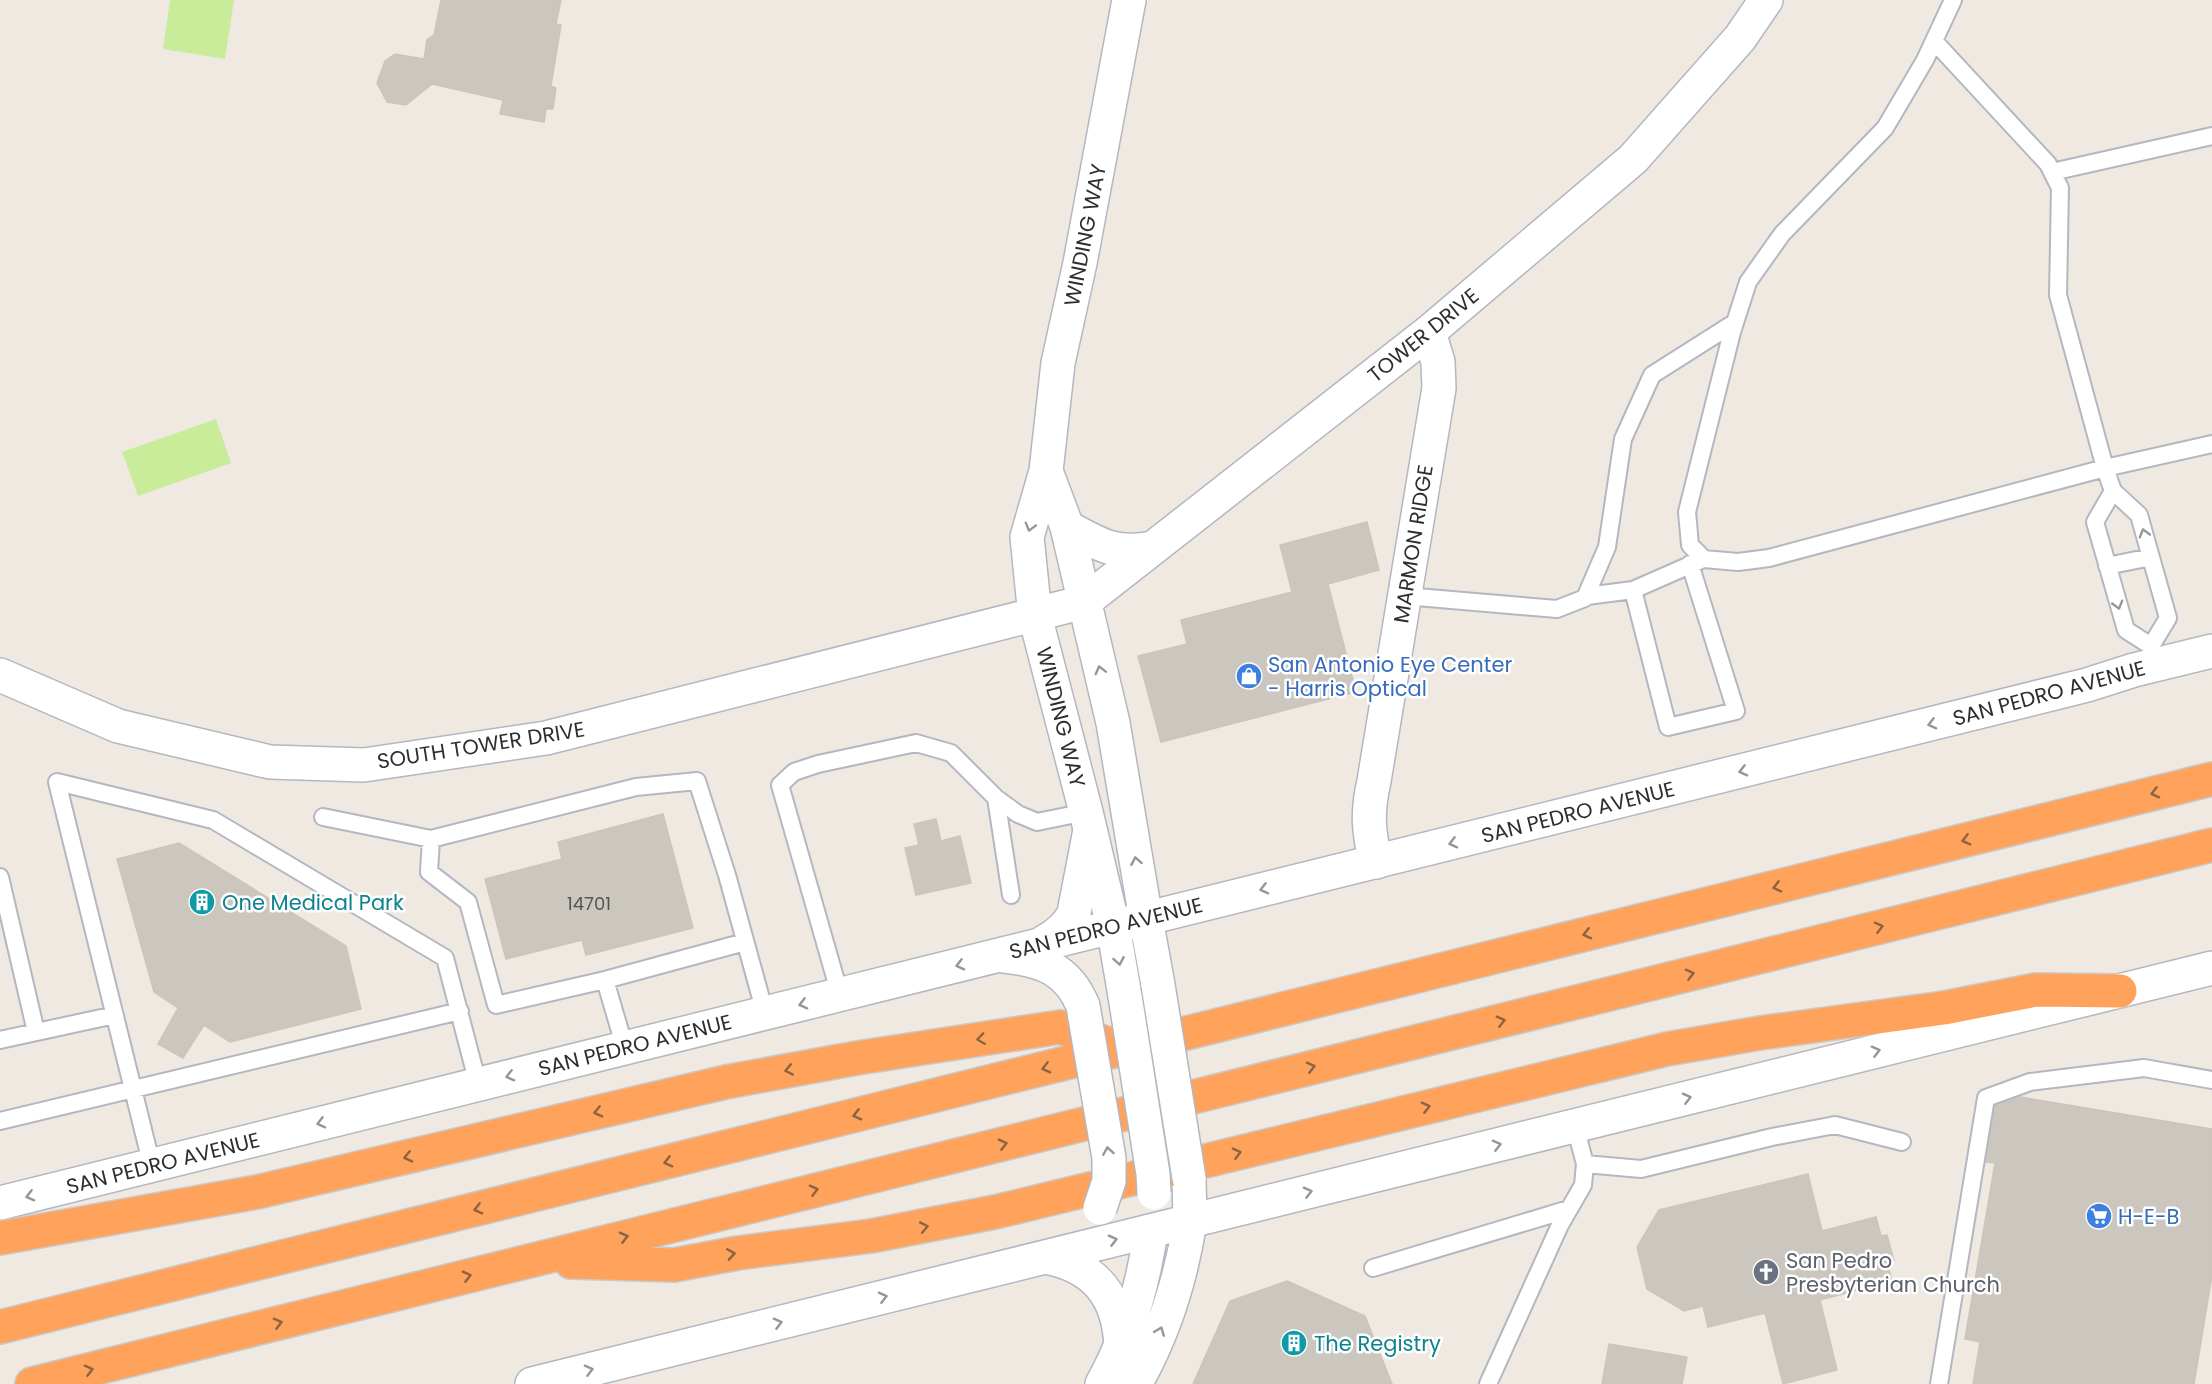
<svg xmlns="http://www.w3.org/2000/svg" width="2212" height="1384" viewBox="0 0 2212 1384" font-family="Poppins,sans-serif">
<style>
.pitch{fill:#c9ec9a}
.building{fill:#cbc7bf;stroke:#cbc5ba;stroke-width:1.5}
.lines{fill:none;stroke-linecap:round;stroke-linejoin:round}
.service-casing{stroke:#b4b7c1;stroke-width:20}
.minor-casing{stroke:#b4b7c1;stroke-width:36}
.tertiary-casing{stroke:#b4b7c1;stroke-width:36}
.secondary-casing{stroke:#b4b7c1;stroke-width:36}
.motorway-casing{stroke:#c9c9c9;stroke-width:36}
.service{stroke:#fff;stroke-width:16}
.minor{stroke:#fff;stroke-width:33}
.tertiary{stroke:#fff;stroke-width:33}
.secondary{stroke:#fff;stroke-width:33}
.motorway{stroke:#ffa35c;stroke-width:33}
.tertiary-bridge-casing{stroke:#b4b7c1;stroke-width:36;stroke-linecap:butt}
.secondary-bridge-casing{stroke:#b4b7c1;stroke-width:36;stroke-linecap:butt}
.tertiary-bridge{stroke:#fff;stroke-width:33}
.secondary-bridge{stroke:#fff;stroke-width:33}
.oneway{stroke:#969696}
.oneway2{stroke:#8c6343}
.labels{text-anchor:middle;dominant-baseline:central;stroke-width:5;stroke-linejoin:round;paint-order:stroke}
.number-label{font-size:18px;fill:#555452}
.street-label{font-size:21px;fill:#2e2e2e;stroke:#fff}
.shop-label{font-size:21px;fill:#366cbe;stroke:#fff;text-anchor:start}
.culture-label{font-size:21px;fill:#0d838f;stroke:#fff;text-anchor:start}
.worship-label{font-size:21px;fill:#5b616d;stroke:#fff;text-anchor:start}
</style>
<rect width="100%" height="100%" fill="#efe9e1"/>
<path class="pitch" d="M170,0H234L225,59L163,49Z
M216,419L231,463L138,496L122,452Z"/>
<path class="building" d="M441,0H561L556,24L561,25L551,86L556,88L553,109H546L544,122L500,114L503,100L432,84L406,105L387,102L377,83L385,61L395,54L424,59L427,40L434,35Z
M1367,522L1379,570L1328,584L1356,692L1161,742L1138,656L1187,644L1181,620L1292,592L1280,545Z
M663,814L693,928L586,955L582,940L506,959L485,879L562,859L558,842Z
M936,819L941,841L960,836L971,883L916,895L905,848L919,845L914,824Z
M179,843L346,946L361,1009L230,1042L204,1025L183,1058L158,1044L178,1008L154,992L117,859Z
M2020,1097L2212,1129V1275L2194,1384H1973L1980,1342L1965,1339L1995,1163L1986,1162L1995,1106Z
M1808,1174L1822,1231L1876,1217L1881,1236L1887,1235L1894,1261L1887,1262L1892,1281L1820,1300L1837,1370L1783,1384L1765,1313L1708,1327L1703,1306L1684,1311L1647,1289L1637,1247L1659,1210Z
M1287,1281L1365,1316L1392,1384H1193L1230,1301Z
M1609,1344L1687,1357L1682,1384H1602Z"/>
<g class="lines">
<defs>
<path id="service" d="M1953,0L1925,60L1885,128L1782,234L1748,282L1732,332L1687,512L1690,545L1704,559L1738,562L1769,558L2105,468L2212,444
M1934,41L2048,164L2060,188L2058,295L2105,468L2113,491L2139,515L2168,618L2151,646L2155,664
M2052,172L2212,136
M2113,491L2095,522L2126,630L2151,646
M2107,566L2151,557
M1633,590L1668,727L1736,711L1690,564
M1405,596L1557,609L1585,598L1607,547L1623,439L1652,375L1734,323
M1587,596L1633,590L1699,561
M996,798L1011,895
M323,817L431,839L636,787L697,781L727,875L765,1013
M431,839L429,872L468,902L496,1005L605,980L745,942
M0,877L36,1032
M605,980L625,1048
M840,995L780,785L794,772L818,764L916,743L951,753L996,798L1018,814L1037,822L1086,812
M0,1040L115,1015
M0,1121L460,1011
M1585,1164L1641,1169L1772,1137L1835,1125L1902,1142
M152,1166L57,782L213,820L445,958L478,1084
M1373,1268L1569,1209
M1488,1384L1560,1225L1583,1185L1585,1164L1575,1126
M1939,1384L1986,1098L2030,1082L2144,1068L2212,1080"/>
<path id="minor" d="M1046,471L1067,527L1113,723L1146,919
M1067,527C1100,545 1114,555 1153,548
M0,675L118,726L270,762L364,765L546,738L1084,602L1429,332L1633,159L1740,38L1766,0
M1376,862C1368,831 1367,812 1374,781L1439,388L1438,362L1429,332
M1113,926L1086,812L1035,616L1027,537L1046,471L1058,363L1080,263L1129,0
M1102,1384C1129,1336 1143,1285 1151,1231
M1135,1384C1164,1334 1181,1278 1190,1222"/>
<path id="tertiary" d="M1146,919L1158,985
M1113,926L1125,996
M1189,1178L1190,1222"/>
<path id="secondary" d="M1044,942C1057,935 1068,927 1074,913L1090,830
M1004,956C1042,960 1068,969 1083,1006
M0,1203L2087,685L2134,670L2212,651
M1045,1257C1095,1266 1119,1296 1121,1347
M532,1384L2212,968"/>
<path id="motorway" d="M0,1238L257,1192L726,1082L857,1058L1060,1027L1114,1046
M571,1262L674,1265L738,1253L871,1236L995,1212L1667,1049L1760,1033L1944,1008L2036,990L2120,991
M0,1327L2212,779
M32,1384L2212,845"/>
</defs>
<use href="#service" class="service-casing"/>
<use href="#minor" class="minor-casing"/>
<use href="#tertiary" class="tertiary-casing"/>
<use href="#secondary" class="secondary-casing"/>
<use href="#motorway" class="motorway-casing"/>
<use href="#service" class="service"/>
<use href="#minor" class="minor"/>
<use href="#tertiary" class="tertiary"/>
<use href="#secondary" class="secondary"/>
<use href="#motorway" class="motorway"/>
<defs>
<path id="tertiary-bridge" d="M1158,985L1189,1178
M1125,996L1153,1174L1154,1193"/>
<path id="secondary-bridge" d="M1083,1006L1109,1158V1181L1100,1208"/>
</defs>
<use href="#tertiary-bridge" class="tertiary-bridge-casing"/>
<use href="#secondary-bridge" class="secondary-bridge-casing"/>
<use href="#tertiary-bridge" class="tertiary-bridge"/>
<use href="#secondary-bridge" class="secondary-bridge"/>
</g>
<defs><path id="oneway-chevron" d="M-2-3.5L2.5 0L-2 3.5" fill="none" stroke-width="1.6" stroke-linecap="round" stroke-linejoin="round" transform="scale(1.5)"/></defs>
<g class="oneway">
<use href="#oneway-chevron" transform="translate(1030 527) rotate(106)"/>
<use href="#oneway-chevron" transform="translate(2144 533) rotate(-106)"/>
<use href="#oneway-chevron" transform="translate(2118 605) rotate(74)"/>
<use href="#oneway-chevron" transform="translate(1100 670) rotate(-104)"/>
<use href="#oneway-chevron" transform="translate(1932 724) rotate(166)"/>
<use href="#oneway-chevron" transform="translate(1743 771) rotate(166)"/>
<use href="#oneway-chevron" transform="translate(1453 843) rotate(166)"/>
<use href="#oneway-chevron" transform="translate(1136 861) rotate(-100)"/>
<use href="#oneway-chevron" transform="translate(1264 889) rotate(166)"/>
<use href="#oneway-chevron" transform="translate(1119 961) rotate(80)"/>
<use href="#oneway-chevron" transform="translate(960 965) rotate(166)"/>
<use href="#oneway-chevron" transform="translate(803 1004) rotate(166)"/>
<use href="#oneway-chevron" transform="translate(1876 1051) rotate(-14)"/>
<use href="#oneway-chevron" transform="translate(510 1076) rotate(166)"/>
<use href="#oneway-chevron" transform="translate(1687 1098) rotate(-14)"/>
<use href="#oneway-chevron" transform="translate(321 1123) rotate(166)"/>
<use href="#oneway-chevron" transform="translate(1497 1145) rotate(-14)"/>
<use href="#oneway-chevron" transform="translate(1108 1151) rotate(-99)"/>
<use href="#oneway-chevron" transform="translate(1308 1192) rotate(-14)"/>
<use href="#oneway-chevron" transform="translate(30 1196) rotate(166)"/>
<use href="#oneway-chevron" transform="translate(1113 1240) rotate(-14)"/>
<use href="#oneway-chevron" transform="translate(883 1297) rotate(-14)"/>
<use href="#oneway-chevron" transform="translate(778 1323) rotate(-14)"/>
<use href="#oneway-chevron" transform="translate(1160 1331) rotate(-69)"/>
<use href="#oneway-chevron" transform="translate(589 1370) rotate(-14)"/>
</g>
<g class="oneway2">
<use href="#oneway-chevron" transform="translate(2155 793) rotate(166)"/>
<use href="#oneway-chevron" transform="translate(1966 840) rotate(166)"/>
<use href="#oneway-chevron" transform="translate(1777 887) rotate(166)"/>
<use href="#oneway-chevron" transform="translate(1879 927) rotate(-14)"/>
<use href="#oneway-chevron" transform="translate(1587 934) rotate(166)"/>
<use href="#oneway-chevron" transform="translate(1690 974) rotate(-14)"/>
<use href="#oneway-chevron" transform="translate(1501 1021) rotate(-14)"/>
<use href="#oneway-chevron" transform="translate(981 1039) rotate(172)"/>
<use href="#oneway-chevron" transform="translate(1311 1067) rotate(-14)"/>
<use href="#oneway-chevron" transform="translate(1046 1068) rotate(166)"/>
<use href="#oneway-chevron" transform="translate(789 1070) rotate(169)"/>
<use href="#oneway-chevron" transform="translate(1426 1107) rotate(-14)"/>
<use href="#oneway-chevron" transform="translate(598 1112) rotate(167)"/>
<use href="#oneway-chevron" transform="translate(857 1115) rotate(166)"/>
<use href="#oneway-chevron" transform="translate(1003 1144) rotate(-14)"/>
<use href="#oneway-chevron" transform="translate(1237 1153) rotate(-14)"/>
<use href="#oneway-chevron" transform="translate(408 1157) rotate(167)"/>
<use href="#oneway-chevron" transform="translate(668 1162) rotate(166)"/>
<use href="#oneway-chevron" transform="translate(814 1190) rotate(-14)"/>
<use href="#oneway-chevron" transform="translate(478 1209) rotate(166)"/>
<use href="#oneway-chevron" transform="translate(924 1227) rotate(-11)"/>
<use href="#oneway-chevron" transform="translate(624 1237) rotate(-14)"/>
<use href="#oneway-chevron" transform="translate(731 1254) rotate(-9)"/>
<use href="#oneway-chevron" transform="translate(467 1276) rotate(-14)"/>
<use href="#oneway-chevron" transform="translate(278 1323) rotate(-14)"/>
<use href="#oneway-chevron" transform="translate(89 1370) rotate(-14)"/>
</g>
<defs>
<symbol id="shop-disc" viewBox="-11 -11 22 22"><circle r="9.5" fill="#3f7fe0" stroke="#fff"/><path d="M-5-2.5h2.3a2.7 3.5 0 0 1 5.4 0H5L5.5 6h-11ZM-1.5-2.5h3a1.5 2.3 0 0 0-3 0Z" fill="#fff"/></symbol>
<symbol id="building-disc" viewBox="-11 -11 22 22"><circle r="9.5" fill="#0f9aa8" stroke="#fff"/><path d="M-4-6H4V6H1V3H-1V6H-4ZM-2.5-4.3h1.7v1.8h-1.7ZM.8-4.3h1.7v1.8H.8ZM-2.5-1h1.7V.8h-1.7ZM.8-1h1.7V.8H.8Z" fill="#fff"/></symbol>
<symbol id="supermarket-disc" viewBox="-11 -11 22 22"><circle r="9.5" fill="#3f7fe0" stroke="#fff"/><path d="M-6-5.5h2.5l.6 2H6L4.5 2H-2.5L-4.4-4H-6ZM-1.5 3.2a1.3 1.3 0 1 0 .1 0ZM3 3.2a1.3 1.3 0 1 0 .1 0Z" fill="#fff"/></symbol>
<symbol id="church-disc" viewBox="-11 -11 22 22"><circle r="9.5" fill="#6b7280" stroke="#fff"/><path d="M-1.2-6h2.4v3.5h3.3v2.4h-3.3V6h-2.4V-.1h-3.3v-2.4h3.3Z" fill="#fff"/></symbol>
</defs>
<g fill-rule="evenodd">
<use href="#shop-disc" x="1234" y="661" width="30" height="30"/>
<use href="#building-disc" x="187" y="887" width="30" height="30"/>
<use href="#supermarket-disc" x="2084" y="1201" width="30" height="30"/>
<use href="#church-disc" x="1751" y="1257" width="30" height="30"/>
<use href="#building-disc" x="1279" y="1328" width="30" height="30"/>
</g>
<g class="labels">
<g class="number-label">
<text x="589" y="903">14701</text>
</g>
<g class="street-label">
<text transform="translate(1085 235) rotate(-79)">WINDING WAY</text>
<text transform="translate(1423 335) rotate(-39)">TOWER DRIVE</text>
<text transform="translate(1413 544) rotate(-81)">MARMON RIDGE</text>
<text transform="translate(2049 693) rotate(-15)">SAN PEDRO AVENUE</text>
<text transform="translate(1061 717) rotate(76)">WINDING WAY</text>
<text transform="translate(481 745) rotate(-9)">SOUTH TOWER DRIVE</text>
<text transform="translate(1578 812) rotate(-14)">SAN PEDRO AVENUE</text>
<text transform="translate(1106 928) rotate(-14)">SAN PEDRO AVENUE</text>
<text transform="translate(635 1045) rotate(-14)">SAN PEDRO AVENUE</text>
<text transform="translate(163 1163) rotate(-14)">SAN PEDRO AVENUE</text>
</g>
<g class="shop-label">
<text x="1268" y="664">San Antonio Eye Center<tspan x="1268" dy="24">- Harris Optical</tspan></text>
<text x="2118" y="1216">H-E-B</text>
</g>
<g class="culture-label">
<text x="222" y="902">One Medical Park</text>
<text x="1314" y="1343">The Registry</text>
</g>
<g class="worship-label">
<text x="1786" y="1260">San Pedro<tspan x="1786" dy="24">Presbyterian Church</tspan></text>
</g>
</g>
</svg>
